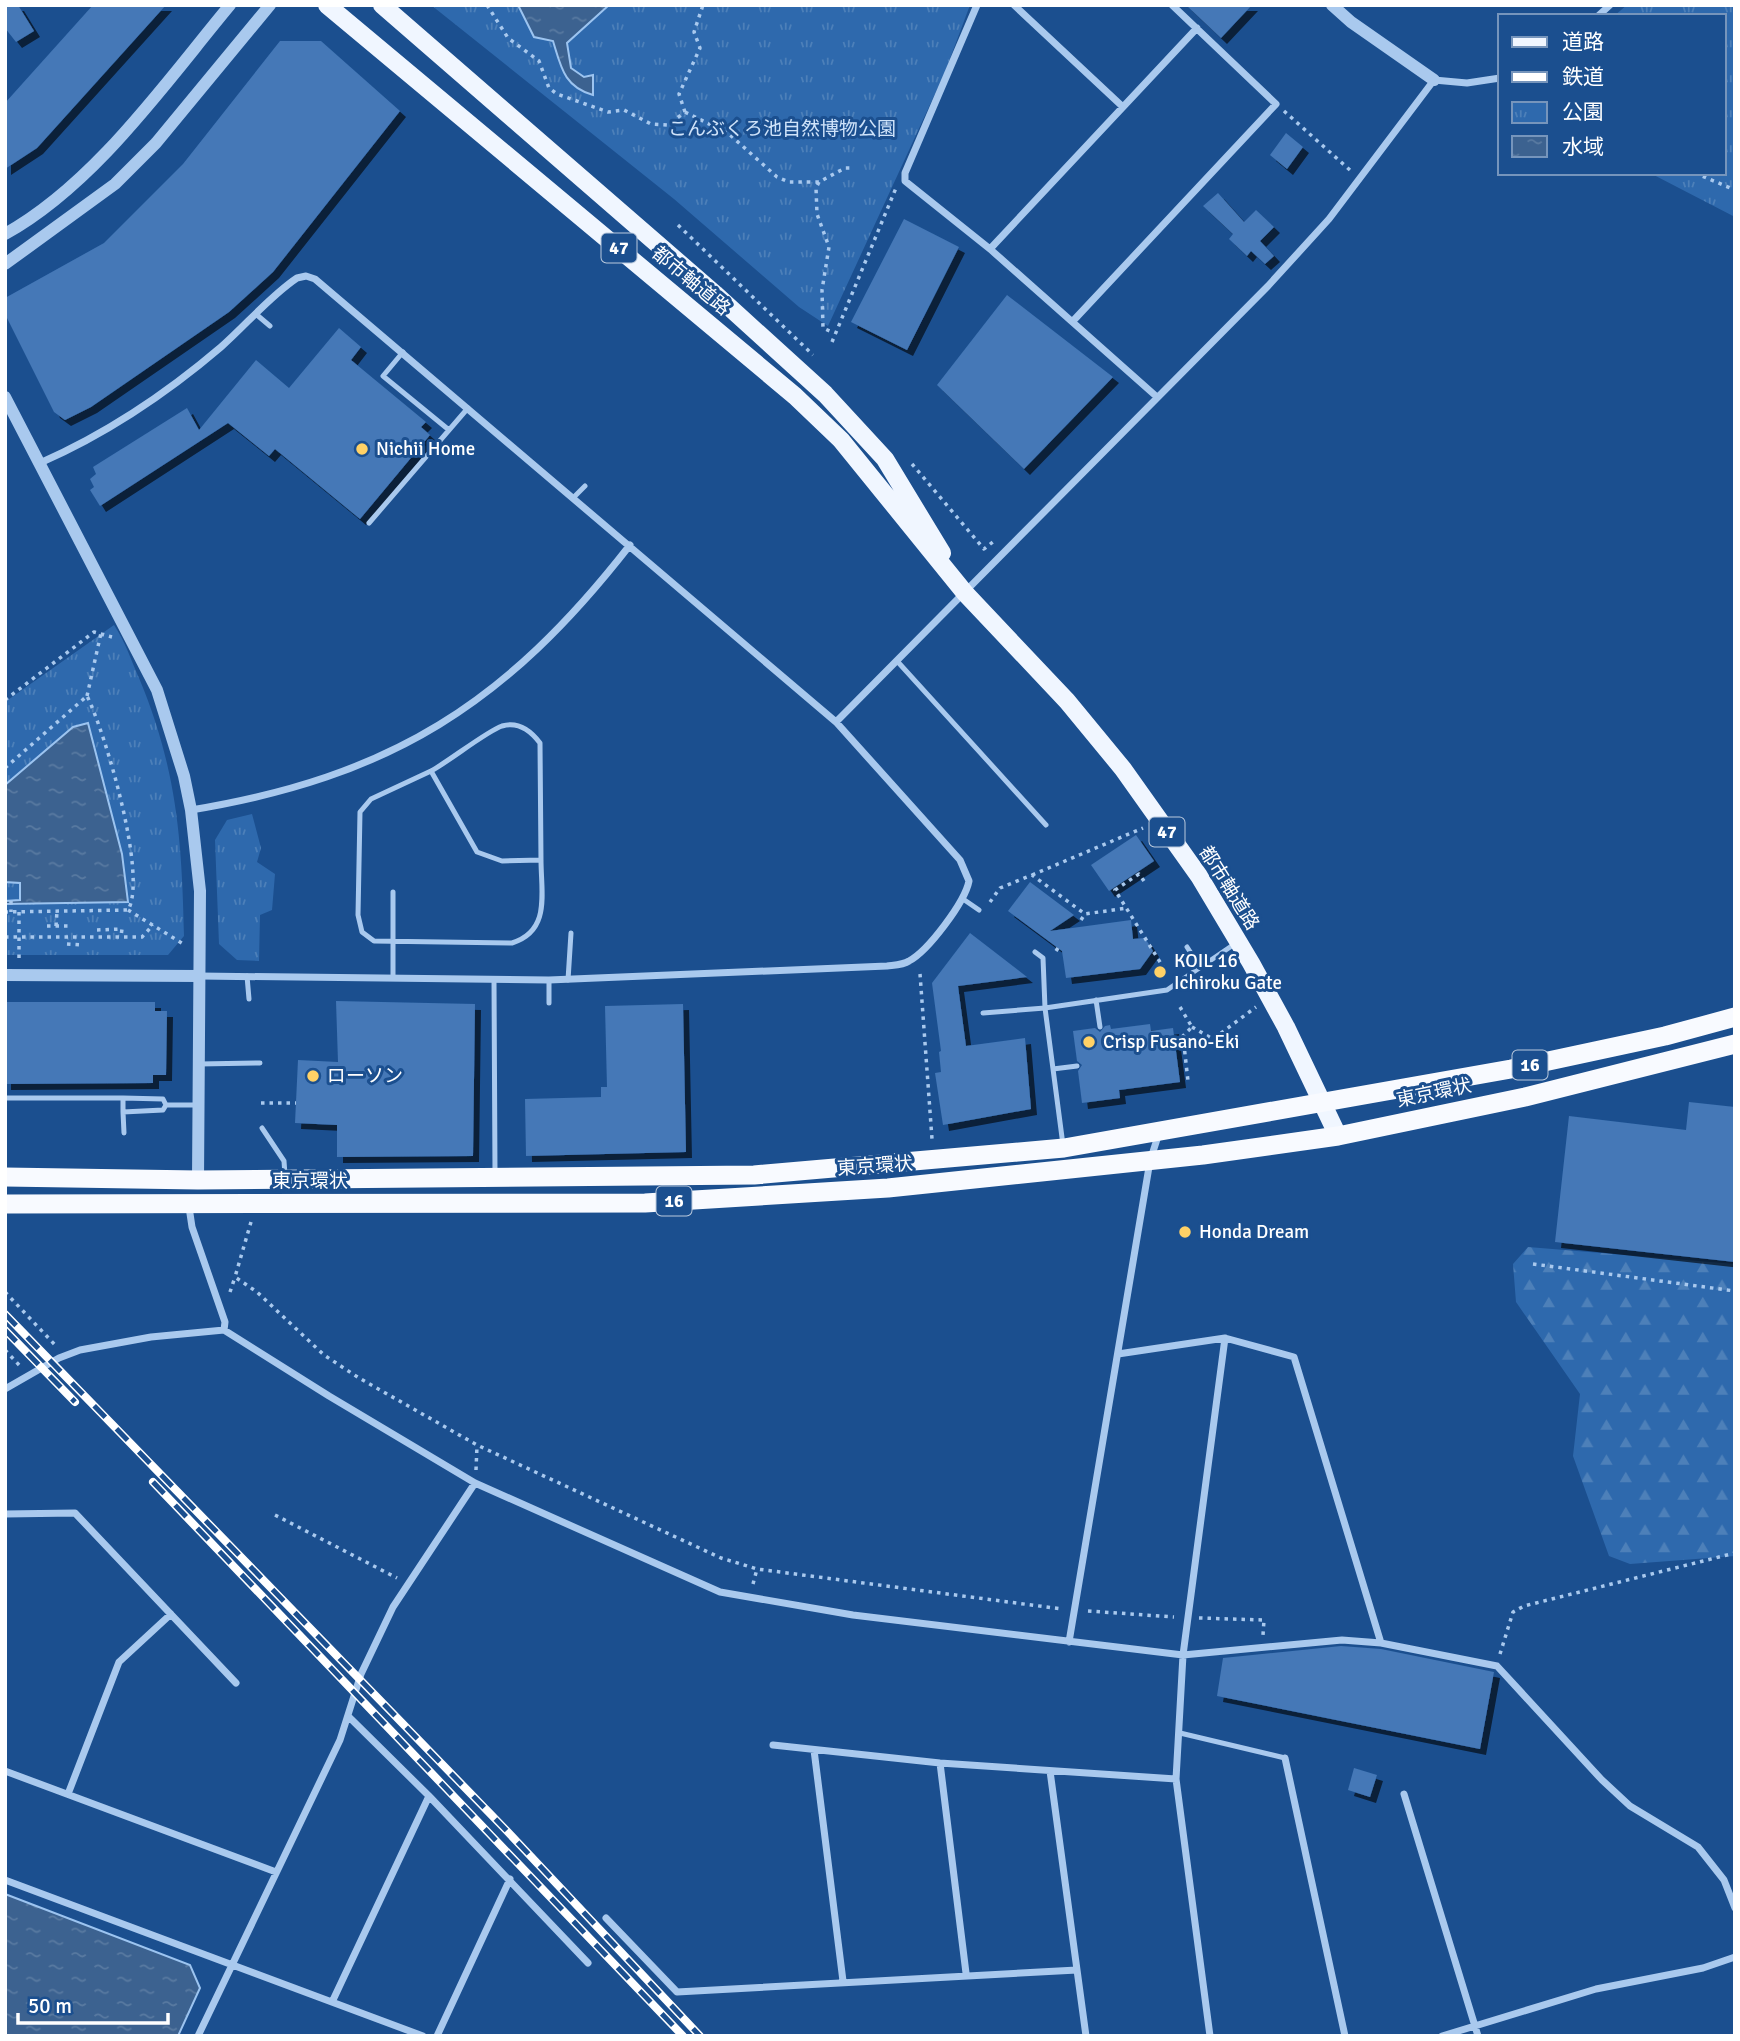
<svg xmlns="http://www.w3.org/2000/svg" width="1740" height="2041" viewBox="0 0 1740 2041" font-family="Signika,'Noto Sans JP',sans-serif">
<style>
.forest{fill:url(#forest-firs)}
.park{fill:url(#park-tufts)}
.water{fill:url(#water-ripples);stroke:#9cc4f0;stroke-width:2}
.building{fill:#4478b7;filter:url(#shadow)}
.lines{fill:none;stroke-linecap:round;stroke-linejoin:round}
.path{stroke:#a9c9ee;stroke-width:3.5;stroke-dasharray:3.5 5;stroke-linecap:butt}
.service{stroke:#a9c9ee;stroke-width:5}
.minor{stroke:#a9c9ee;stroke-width:7}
.tertiary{stroke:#a9c9ee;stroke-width:12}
.primary{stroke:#f0f6ff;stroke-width:18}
.trunk{stroke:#f8faff;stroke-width:19}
.rail-casing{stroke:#fff;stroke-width:8}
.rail{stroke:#1b4f8f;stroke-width:5;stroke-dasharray:16;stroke-linecap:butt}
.poi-dot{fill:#ffd166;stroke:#1b4f8f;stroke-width:2.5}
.labels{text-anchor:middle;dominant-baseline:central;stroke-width:6;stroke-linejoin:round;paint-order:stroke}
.shield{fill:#1b4f8f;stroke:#bbcadd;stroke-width:2}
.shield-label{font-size:18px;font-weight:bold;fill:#fff}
.park-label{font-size:19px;fill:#cfe3fa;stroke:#1b4f8f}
.street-label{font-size:19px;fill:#fff;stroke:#1b4f8f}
.poi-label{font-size:19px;fill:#fff;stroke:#1b4f8f;text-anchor:start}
</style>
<defs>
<pattern id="forest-firs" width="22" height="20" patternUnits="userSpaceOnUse" patternTransform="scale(1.75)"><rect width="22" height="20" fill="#2e69ad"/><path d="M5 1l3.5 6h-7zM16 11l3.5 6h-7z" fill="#4d80b9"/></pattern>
<pattern id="park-tufts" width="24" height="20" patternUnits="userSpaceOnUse" patternTransform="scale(1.75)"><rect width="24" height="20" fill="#2e69ad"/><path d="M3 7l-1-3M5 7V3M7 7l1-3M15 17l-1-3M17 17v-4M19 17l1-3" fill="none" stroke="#4d80b9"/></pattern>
<pattern id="water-ripples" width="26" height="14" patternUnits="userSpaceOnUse" patternTransform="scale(1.75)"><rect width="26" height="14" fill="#3c6290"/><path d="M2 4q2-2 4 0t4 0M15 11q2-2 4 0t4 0" fill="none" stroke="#597aa1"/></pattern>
<filter id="shadow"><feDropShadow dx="6" dy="6" stdDeviation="0" flood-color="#0009"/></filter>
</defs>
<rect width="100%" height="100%" fill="#1b4f8f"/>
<path class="forest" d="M1528,1247L1735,1264V1556L1630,1564L1609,1556L1573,1456L1580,1394L1516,1302L1513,1264Z"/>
<path class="park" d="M431,5H970L945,72L828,326L799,307L674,199Z
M1627,5H1735V217L1650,173H1724V16H1614Z
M114,625C125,641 131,660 139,678C177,769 182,840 184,936L168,955H5V702Z
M252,814L261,848L257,862L275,874L272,910L260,915L259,961L237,960L219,944L215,840L227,820Z"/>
<path class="water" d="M518,5H609L567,43L571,68L584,77L593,75V95C564,87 561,67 553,41L534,37Z
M88,723L122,854L128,902L5,904V901L20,900V883L5,882V785L73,727Z
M5,1894L190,1965L200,1988L178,2036H5Z"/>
<path class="building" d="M5,5H18L34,31L16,42L5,28Z
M93,5H166L37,148L5,169V103Z
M1186,5H1252L1221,38Z
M280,41H321L400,111L273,272L229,312L91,407L65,420L54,412L5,314V298L104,243L183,164Z
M1286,133L1303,147L1287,169L1270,155Z
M1218,193L1244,222L1256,210L1274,227L1260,241L1274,256L1265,264L1251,251L1247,256L1229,239L1233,234L1203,206Z
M904,219L959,247L907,350L851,322Z
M1007,295L1113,377L1024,469L937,385Z
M339,328L361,347L351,360L426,422L421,427L430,435L360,519L275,449L269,456L228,423L100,506L90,490L94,487L90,479L96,474L93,467L187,408L199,430L256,360L289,388Z
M1136,835L1154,861L1109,891L1091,865Z
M1030,882L1074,915L1050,931L1131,920L1133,939L1145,938L1153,951L1140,969L1066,978L1062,951L1008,911Z
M970,933L1027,977L958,986L966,1046L1025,1038L1031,1109L943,1125L935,1073L941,1072L939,1052L941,1051L932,983Z
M336,1001L475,1004L473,1156L337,1157V1125L295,1123L298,1060L338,1062Z
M5,1002H155V1011H167L166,1075H153V1083L5,1084Z
M683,1004L686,1152L526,1156L525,1099L601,1097V1087H607L605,1006Z
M1150,1024L1151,1031L1173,1028L1180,1082L1119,1090L1120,1098L1082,1103L1078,1071L1082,1065L1077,1061L1073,1031L1095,1028L1100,1032L1105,1026L1110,1025L1111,1029Z
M1689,1102L1735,1107V1262L1555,1242L1569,1116L1686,1130Z
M1341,1646L1381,1649L1494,1672L1480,1749L1217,1696L1223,1658Z
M1354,1768L1377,1775L1370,1797L1348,1790Z"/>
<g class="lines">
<path class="path" d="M487,5L508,38L539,61L549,88L557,94L608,112L624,110L651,124L668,125L685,112
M1284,111L1351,171
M685,112L729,134L777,177L789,182H819L845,168H853
M685,112L679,94L700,48L694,32L703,5
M1695,173L1735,190
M819,182L816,188L817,214L829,247L822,290L823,328L834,333
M678,225L813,355
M832,342L896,188
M912,464L984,549L994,541
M87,696L101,633
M5,700L94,632L112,637
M5,768L87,696C105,732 148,876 128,910L5,912
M1032,875L1143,828
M1144,881L1139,874L1115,890L1165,970
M11,901V912
M990,902L1000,888L1032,875L1085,914
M128,910L185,945
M19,912V960
M1081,920L1085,914L1127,908
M47,926H68
M56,926L57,911
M97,930L122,929L121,936
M5,937H142L153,925
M67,944L82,945
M1056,951L1058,948
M920,974L932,1139
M1180,1007L1192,1027L1183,1036L1188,1081
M1192,1027L1213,1039L1256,1007
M261,1103H296
M251,1222L235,1277L257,1292L324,1355L359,1378L477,1445L721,1558L757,1569L1062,1609
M1533,1264L1735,1291
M5,1292L57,1347
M230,1292L235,1277
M5,1350L21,1367
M476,1470L477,1446
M275,1515L397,1578
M753,1584L757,1569
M1088,1611L1174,1617
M1199,1618L1264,1620L1263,1635
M1500,1654L1513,1612L1524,1606L1735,1553"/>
<path class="service" d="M257,315L270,326
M403,352L383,376L449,430
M574,497L585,486
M369,523L468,408
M897,661L1046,825
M431,771L477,852L502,861L541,860C541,893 551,931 512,943L374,941L362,932L358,915L360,812L371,799Z
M431,771C448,762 487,731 502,726C519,721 531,731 540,743L541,860
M963,899L979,910
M1187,947L1200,967
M1035,952L1043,958L1045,1008L1167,990L1236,943
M247,976L249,999
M393,977V892
M494,980L495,1173
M568,980L571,933
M1096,1000L1100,1027
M549,1003V980
M983,1013L1045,1008L1063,1145
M199,1064L260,1063
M1053,1069L1077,1066
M5,1098H123V1112
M123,1098L163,1099L166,1105
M262,1128L284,1161L285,1175
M124,1133L123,1112L163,1110L166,1105H199
M1180,1733L1285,1758"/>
<path class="minor" d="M977,5L905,173V181L990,249L1157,397
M1014,5L1123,107
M1598,16L1610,5
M990,249L1197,28
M1073,321L1276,104L1172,5
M40,463C106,434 166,394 221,347C246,325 270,296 297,278L306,276L315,279L836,722L960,860L969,881C965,902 928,951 909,961C903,965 895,965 887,966L549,980L200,976
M836,722L1268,286L1329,219L1434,80L1467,83L1500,78
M191,810C391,777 506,704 630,545
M189,1207L192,1227L225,1322L224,1330
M1118,1354L1225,1338L1294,1357L1381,1643
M5,1389L59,1358L80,1350L151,1337L224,1330L329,1396L475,1483L720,1592L853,1615L1183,1655L1342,1640L1381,1643L1497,1666L1602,1780L1630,1806L1698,1847L1724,1880L1735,1908
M5,1514L75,1513L236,1683
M1069,1642L1150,1161L1159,1133
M348,1716L429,1796L588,1963
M773,1745L940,1763L1176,1779
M814,1750L843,1981
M1285,1758L1345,2036
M940,1763L966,1973
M5,1771L276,1872
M1050,1771L1086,2036
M68,1794L119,1662L171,1614
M1404,1794L1478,2036
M5,1880L423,2036
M606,1918L677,1992L1077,1970
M333,2000L429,1796
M198,2036L340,1740L361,1674L393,1607L475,1483
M437,2036L510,1879
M1210,2036L1176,1779L1183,1655L1225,1338
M1442,2036L1596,1989L1703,1968L1735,1957"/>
<path class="tertiary" d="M1332,5L1351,22L1434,80
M5,234C95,184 165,83 230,5
M5,264L115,184L156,143L270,5
M5,397L157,690L184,776L191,810L200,891L198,1180
M5,975L200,976"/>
<path class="primary" d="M327,5L795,396L841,440L965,593L1067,701L1123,769L1199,876L1251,963L1286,1027L1338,1136
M382,5L715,294L825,394L885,459L942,553"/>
<path class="trunk" d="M5,1177L198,1180L754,1175L1064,1148L1511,1069L1665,1036L1735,1017
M5,1204L645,1203L888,1188L1203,1155L1338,1136L1525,1097L1735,1044"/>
<defs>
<path id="rail" d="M5,1314L506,1830L700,2036
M5,1330L75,1402
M153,1482L683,2036"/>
</defs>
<use href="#rail" class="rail-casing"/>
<use href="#rail" class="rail"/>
</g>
<g class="poi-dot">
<circle cx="362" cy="449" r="7"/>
<circle cx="1160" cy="972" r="7"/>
<circle cx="1089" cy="1042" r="7"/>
<circle cx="313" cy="1076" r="7"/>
<circle cx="1185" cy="1232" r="7"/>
</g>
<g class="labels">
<g class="shield">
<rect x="601.5" y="233.5" width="35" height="29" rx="5"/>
<rect x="1149.5" y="817.5" width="35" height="29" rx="5"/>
<rect x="1512.5" y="1050.5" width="35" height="29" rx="5"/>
<rect x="656.5" y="1186.5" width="35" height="29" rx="5"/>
</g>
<g class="shield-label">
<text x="619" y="248">47</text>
<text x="1167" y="832">47</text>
<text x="1530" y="1065">16</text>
<text x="674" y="1201">16</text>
</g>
<g class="park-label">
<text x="782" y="129">こんぶくろ池自然博物公園</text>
</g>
<g class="street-label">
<text transform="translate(691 281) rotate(40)">都市軸道路</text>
<text transform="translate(1229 888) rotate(58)">都市軸道路</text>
<text transform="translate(1434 1093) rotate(-12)">東京環状</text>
<text transform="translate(875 1166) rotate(-4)">東京環状</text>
<text x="310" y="1181">東京環状</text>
</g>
<g class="poi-label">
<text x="376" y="449">Nichii Home</text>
<text x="1174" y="961">KOIL 16<tspan x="1174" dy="22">Ichiroku Gate</tspan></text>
<text x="1103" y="1042">Crisp Fusano-Eki</text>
<text x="327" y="1076">ローソン</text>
<text x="1199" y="1232">Honda Dream</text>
</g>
</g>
<rect width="1740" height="2041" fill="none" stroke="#ffffff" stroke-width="14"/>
<rect x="1498" y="14" width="228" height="161" fill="#1b4f8f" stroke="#7695bc" stroke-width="2"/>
<rect x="1512" y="37" width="35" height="10" fill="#f0f6ff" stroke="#7695bc" stroke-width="2"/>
<text x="1562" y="49" font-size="21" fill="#ffffff">道路</text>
<rect x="1512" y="72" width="35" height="10" fill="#ffffff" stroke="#7695bc" stroke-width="2"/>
<text x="1562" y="84" font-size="21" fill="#ffffff">鉄道</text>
<rect x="1512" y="102" width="35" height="21" fill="url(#park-tufts)" stroke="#7695bc" stroke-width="2"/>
<text x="1562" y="119" font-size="21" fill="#ffffff">公園</text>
<rect x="1512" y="136" width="35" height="21" fill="url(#water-ripples)" stroke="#7695bc" stroke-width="2"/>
<text x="1562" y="154" font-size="21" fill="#ffffff">水域</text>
<path d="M18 2013v10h150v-10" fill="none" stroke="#ffffff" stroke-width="3.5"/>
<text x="28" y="2013" font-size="21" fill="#ffffff" stroke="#1b4f8f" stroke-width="5" paint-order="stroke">50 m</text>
</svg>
